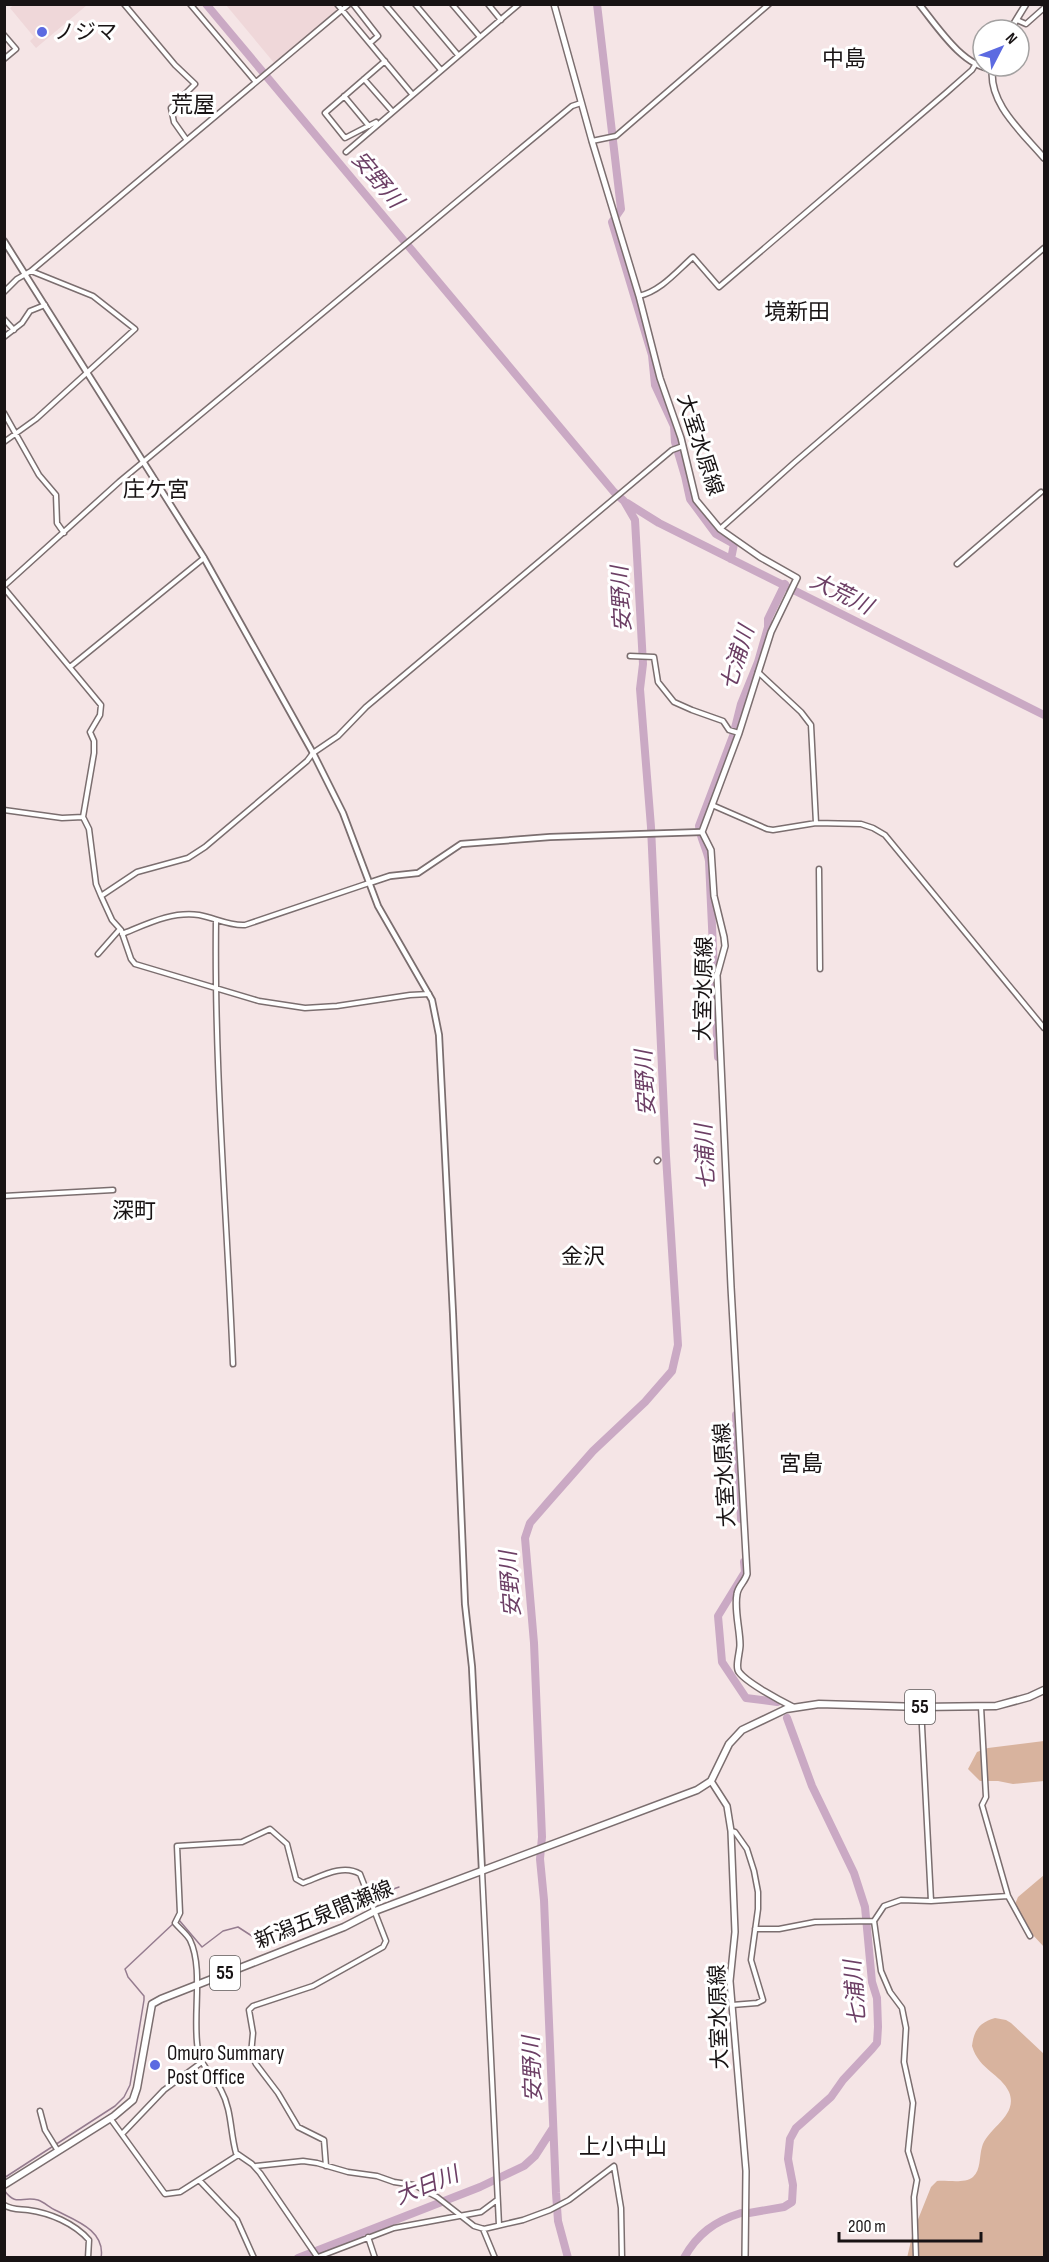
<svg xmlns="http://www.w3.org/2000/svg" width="1049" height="2262" viewBox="0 0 1049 2262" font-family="'Sofia Sans Condensed','Noto Sans JP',sans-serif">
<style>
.built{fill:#efd7d9}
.forest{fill:#d8b39e}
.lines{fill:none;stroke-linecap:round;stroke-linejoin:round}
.stream{stroke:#957c8f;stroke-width:1.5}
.river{stroke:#caa9c4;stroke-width:8}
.minor-casing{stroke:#7b6e6f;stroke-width:7}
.tertiary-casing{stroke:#7b6e6f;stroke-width:8}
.secondary-casing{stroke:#7b6e6f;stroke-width:8}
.primary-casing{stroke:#7b6e6f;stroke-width:9}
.minor{stroke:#fff;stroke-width:4}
.tertiary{stroke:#fff;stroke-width:4.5}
.secondary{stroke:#fff;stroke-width:5}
.primary{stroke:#fff;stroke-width:6}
.poi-dot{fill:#5c6ae1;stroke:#fff;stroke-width:2}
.labels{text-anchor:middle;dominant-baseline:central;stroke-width:6;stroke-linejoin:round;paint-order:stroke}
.shield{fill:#fff;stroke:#5d5a5a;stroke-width:1.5}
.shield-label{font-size:20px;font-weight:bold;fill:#181314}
.poi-label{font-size:21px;fill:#181314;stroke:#fff;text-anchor:start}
.street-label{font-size:21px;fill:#181314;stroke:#fff}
.neighbourhood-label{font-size:22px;fill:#181314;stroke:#fff}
.water-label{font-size:22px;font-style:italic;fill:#6c3f65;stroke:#fff}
</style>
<rect width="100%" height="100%" fill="#f5e5e6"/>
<path class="built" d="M15,4H87V5L36,48L30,41L34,37L10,8Z
M334,4L338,10L275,64L226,5Z"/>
<path class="forest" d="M1044,1741V1781L1013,1784L998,1781H980L968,1769L977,1752L988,1748Z
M1044,1875V1947L1020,1921L1013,1909L1018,1897Z
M995,2018L1006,2020L1011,2023L1044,2054V2257L907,2258L913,2232L931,2187L937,2181C948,2180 964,2184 973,2177C981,2170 979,2157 982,2147C987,2128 1019,2116 1009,2092C1001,2074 979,2070 972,2046C974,2030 979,2023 995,2018Z"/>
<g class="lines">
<path class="stream" d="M179,1920L202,1947L223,1931L238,1927L255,1938L264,1941L275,1940L343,1915L382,1893L399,1887
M4,2178L115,2106L124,2097L130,2085L144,2000V1996L128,1977L125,1969L175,1922
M4,2190C17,2208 22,2195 38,2200C44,2202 49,2207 55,2210C74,2220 106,2230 101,2258"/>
<path class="river" d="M206,4L614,492L624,501L635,520L643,664L640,689L651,827L666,1156L678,1345L672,1371L645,1402L593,1451L549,1501L530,1523L525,1538L534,1643L542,1837L540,1859L544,1900L556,2193L558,2221L568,2258
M597,4L621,209L612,222L652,355L655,385L674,426L675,442L685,476L690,499L716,534L734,544L731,559
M627,503L659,523L1044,715
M718,1057L709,861C707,849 700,838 699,826L733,736L741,704L758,662L768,627V619L785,584
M736,1415L741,1519
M744,1562L745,1572L718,1616L722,1662L746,1698L777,1702
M749,2213L784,2207L792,2202L793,2185L788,2159L790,2139L796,2128L831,2097L843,2080L872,2049L877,2043L878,2027L877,1998L872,1982L865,1907L854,1873L812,1786L787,1718
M298,2258L480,2187L524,2166L535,2156L553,2128
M684,2258C697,2234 715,2221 741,2213"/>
<defs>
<path id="minor" d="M124,4L175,65L195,84L171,108L174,122L186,139
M190,4L255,81
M337,4L412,94
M353,4L378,36L370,43
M385,4L441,70
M415,4L458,55
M452,4L480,37
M488,4L501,20
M1017,20L1026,24L1044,8
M4,35L16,49L4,59
M364,79L392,111
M344,96L369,126
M376,122L345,138L325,113L385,61
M592,141L616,136L769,4
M346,152L519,4
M4,292L17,279L31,271L349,4
M639,296C661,291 677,271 693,257L719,287L946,93L972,70L975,65
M4,319L14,330
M4,337L22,323L30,311L45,305
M4,413L39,475L56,495L57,523L64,533
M4,442L36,419L135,329L93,296L31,271
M720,529L795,462L1044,248
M957,564L1041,492
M4,586L119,482L572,106L581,103
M4,588L101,705L100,715L90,732L94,741V753L83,817L89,829L96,884L101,896L112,920L121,930L131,959L135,964L259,1001L305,1008L337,1006L410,995L429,994
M630,656L654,657L658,682L674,702L692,710L723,721L729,730L739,733
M70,667L204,558
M758,672L801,712L811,725L816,823
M712,805L767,829L773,830L816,823L861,824L873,828L885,835L1044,1028
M4,810L62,818L83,817
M819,869L820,969
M101,896L137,872L188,858L205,847L307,761L313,753L338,736L366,707L672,450L683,446
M216,920C214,1068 227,1216 233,1364
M122,934C147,924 172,911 199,915C215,918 229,926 245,925L369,883
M98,954L120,929
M657,1161L658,1160
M4,1196L113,1190
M921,1707L931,1901
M981,1707L986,1797L982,1805L1008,1896L1030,1936
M731,1831L735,1832L747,1849L754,1871L758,1892V1909L751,1960L763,2000L757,2003L732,2005
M482,1871L499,2225
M755,1929H779L815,1922L874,1921
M40,2111L45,2130L58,2151
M110,2118L165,2194L180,2192L238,2155
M122,2134L164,2090L202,2062
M256,2166L303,2161L317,2163L348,2172L377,2176L394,2182L414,2185L437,2197L474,2226L484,2229L523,2220L550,2210L569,2200L614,2166L621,2208L622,2258
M199,2180L237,2220L254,2258
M4,2205C12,2210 19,2209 28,2210C50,2213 74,2223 89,2240L88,2258
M483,2229L495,2258
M368,2237L375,2258
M318,2257L394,2228L481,2212L497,2200
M318,2258L260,2173L252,2164L236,2153C230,2132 232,2110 221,2090C214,2077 201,2066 198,2050C192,2018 204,1969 190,1940C187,1934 180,1929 175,1923L180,1913L177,1846L242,1842L270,1829L287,1844L296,1879L303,1883C320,1877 343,1863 360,1874L386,1941L383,1947L313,1986L253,2006L249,2010L253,2033L251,2054L256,2064L278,2093L298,2127L324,2140L326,2166
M916,2258L914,2197L917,2180L908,2151L913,2103L904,2062L906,2028L902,2008L890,1992L881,1971L874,1921L884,1906L901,1900L931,1901L1008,1896"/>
<path id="tertiary" d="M919,4C937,26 962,66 992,69
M4,241L204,558L313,753L343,813L378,906L432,1000L439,1035L453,1314L465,1604L472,1667L482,1871
M369,883L390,876L418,873L461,844L550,837L702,832"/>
<path id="secondary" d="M554,4L592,141L639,296L660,378L681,438L696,500L720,529L760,557L797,578L771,632L739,733L702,832L711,850L714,896L724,937L725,946L717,975L731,1287L747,1574C745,1582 738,1586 737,1594C734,1610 740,1629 740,1645C740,1652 735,1667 739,1672C747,1683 781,1701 793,1707
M1010,30L1026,4
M993,66C986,102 1023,133 1044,158
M711,1781L727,1806L731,1831L735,1932L730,1981L746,2171L745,2258"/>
<path id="primary" d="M4,2185L114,2116L133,2100L137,2088L152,2004L161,1999L344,1927L375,1911L697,1790L711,1781L729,1744L742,1730L786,1709L819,1704L921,1707L996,1706L1029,1697L1044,1690"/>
</defs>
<use href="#minor" class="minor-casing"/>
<use href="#tertiary" class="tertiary-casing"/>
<use href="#secondary" class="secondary-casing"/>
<use href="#primary" class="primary-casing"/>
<use href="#minor" class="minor"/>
<use href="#tertiary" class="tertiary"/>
<use href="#secondary" class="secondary"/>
<use href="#primary" class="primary"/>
</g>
<g class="poi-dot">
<circle cx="42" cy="32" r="6"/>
<circle cx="155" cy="2065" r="6"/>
</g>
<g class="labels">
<g class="shield">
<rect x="905" y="1690" width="30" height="34" rx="4.5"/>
<rect x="210" y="1956" width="30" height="34" rx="4.5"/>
</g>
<g class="shield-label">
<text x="920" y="1707">55</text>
<text x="225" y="1973">55</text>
</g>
<g class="poi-label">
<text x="54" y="32">ノジマ</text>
<text x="167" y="2053">Omuro Summary<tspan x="167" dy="24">Post Office</tspan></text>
</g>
<g class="street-label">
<text transform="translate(700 445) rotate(72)">大室水原線</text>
<text transform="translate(704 989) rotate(-89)">大室水原線</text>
<text transform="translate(725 1475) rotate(-93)">大室水原線</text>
<text transform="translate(324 1915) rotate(-22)">新潟五泉間瀬線</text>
<text transform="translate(719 2017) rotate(-92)">大室水原線</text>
</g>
<g class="neighbourhood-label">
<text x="844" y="59">中島</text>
<text x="193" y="105">荒屋</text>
<text x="797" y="312">境新田</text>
<text x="156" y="490">庄ケ宮</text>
<text x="134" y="1211">深町</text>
<text x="583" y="1257">金沢</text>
<text x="801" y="1464">宮島</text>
<text x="623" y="2147">上小中山</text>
</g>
<g class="water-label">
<text transform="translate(377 180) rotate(50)">安野川</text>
<text transform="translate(841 594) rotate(26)">大荒川</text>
<text transform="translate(622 599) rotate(-93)">安野川</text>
<text transform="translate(738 658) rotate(-73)">七浦川</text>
<text transform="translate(646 1083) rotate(-93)">安野川</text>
<text transform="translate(706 1157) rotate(-93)">七浦川</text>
<text transform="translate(511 1584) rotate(-94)">安野川</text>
<text transform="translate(856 1993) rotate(-95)">七浦川</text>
<text transform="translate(533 2069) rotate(-92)">安野川</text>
<text transform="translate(427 2186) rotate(-22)">大日川</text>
</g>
</g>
<rect width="1049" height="2262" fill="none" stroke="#181314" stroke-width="12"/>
<g transform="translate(1001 48) rotate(48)"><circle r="28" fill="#ffffff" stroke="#a3a1a1" stroke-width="1.5"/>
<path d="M0-4.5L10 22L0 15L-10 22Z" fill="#5c6ae1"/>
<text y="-9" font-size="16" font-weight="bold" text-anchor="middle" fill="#181314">N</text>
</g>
<path d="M839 2232v9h142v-9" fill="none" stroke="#181314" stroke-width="3"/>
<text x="848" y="2232" font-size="18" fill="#181314" stroke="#ffffff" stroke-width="4.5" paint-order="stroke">200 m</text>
</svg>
